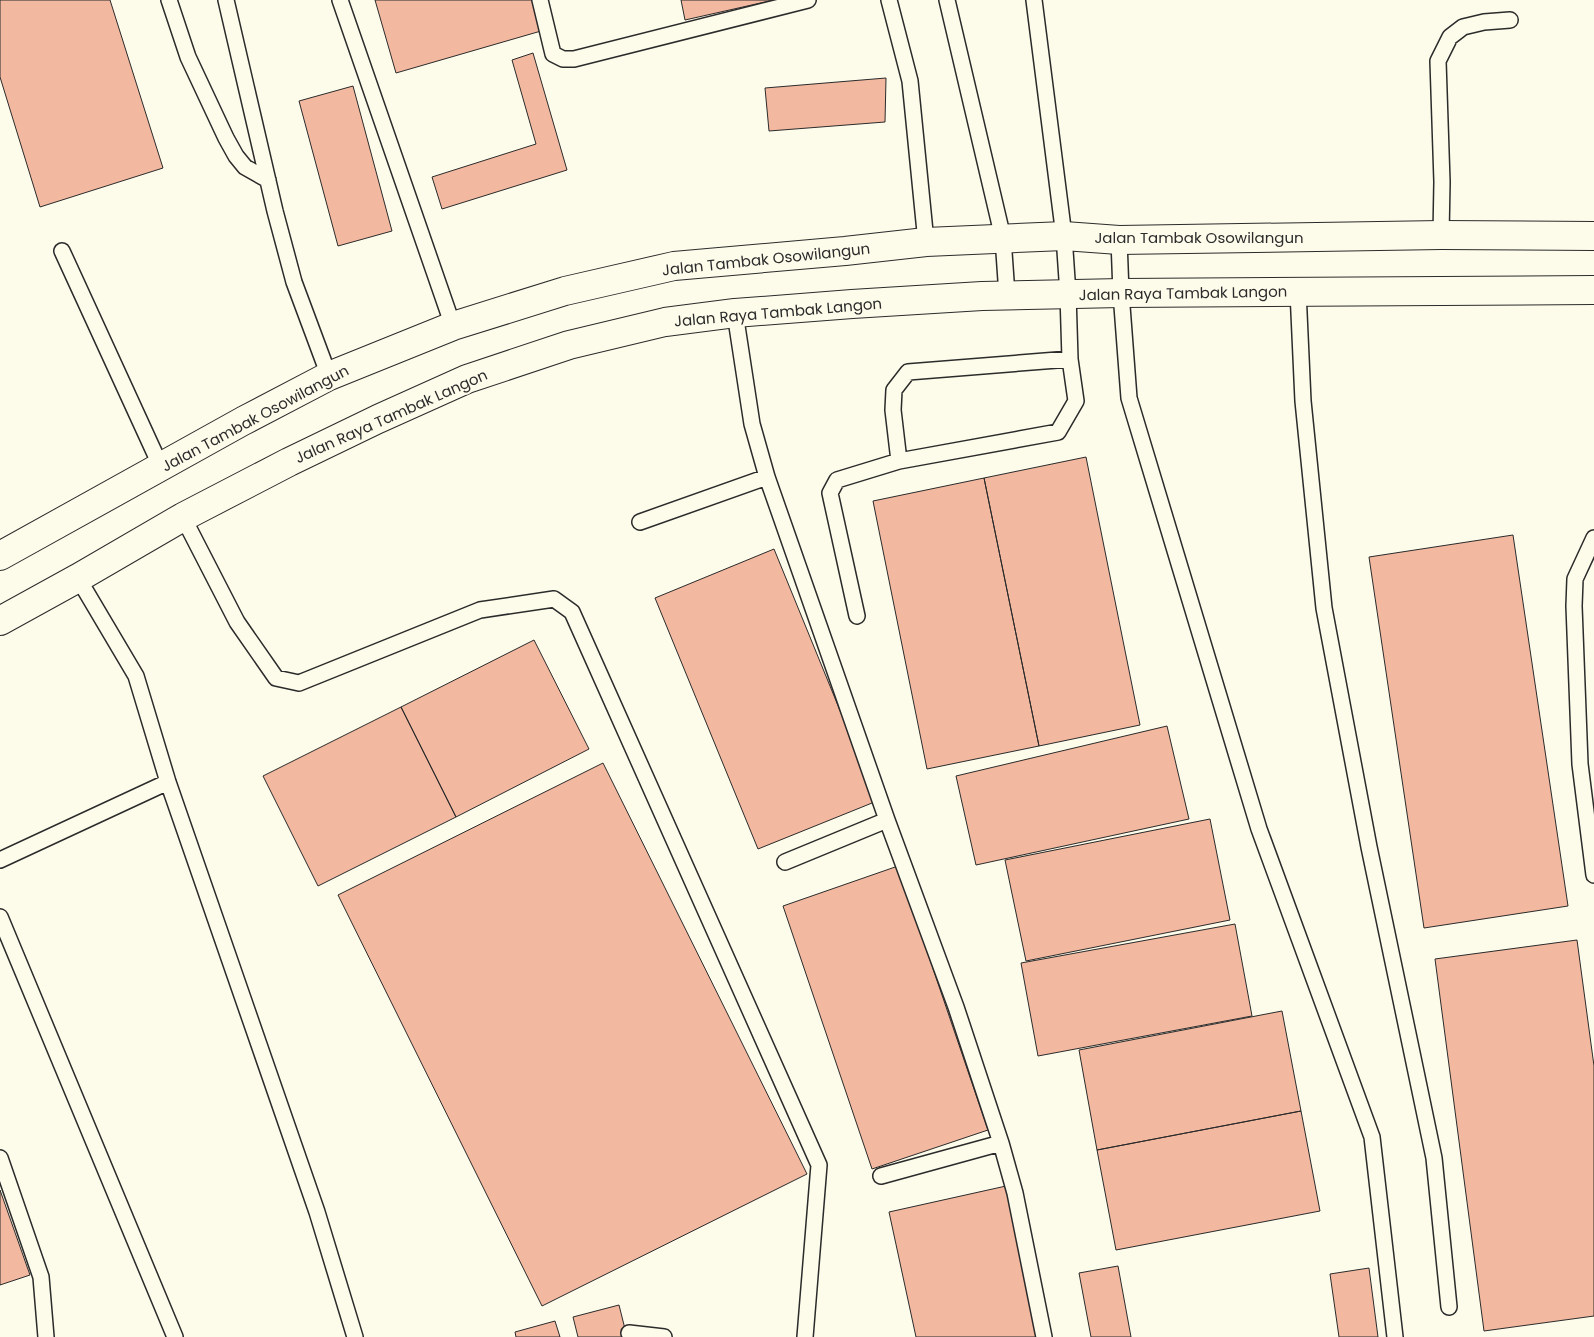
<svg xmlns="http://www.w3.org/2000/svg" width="1594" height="1337" viewBox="0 0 1594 1337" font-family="Poppins,sans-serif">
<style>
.building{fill:#f2b8a0;stroke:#2b2b2b}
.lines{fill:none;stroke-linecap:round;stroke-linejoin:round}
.service-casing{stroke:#2b2b2b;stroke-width:18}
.trunk-casing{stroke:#2b2b2b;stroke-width:30}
.service{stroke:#fdfbea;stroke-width:15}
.trunk{stroke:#fdfbea;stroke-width:28}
.labels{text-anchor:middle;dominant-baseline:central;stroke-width:4;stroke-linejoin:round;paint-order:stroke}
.street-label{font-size:15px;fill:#2b2b2b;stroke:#fdfbea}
</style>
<rect width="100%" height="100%" fill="#fdfbea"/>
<path class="building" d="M0,0H110L163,168L40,207L0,77Z
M375,0H533L541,31L396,73Z
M681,0H774L685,20Z
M533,53L567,170L442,209L432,177L536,144L512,60Z
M886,78L885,122L769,131L765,88Z
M353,86L392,231L338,246L299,101Z
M1086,457L1140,725L1039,746L984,478Z
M984,478L1039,746L927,769L873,501Z
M1513,535L1568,906L1424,928L1369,557Z
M774,549L877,801L758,849L655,598Z
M534,640L589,749L456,817L401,707Z
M401,707L456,817L318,886L263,776Z
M1167,726L1189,819L976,865L956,776Z
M603,763L807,1174L542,1306L338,895Z
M1210,819L1230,920L1026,961L1005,860Z
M898,866L988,1130L872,1169L783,906Z
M1235,924L1252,1016L1038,1056L1021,963Z
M1577,940L1594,1066V1316L1484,1331L1435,959Z
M1282,1011L1301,1111L1097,1150L1079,1050Z
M1301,1111L1320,1211L1116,1250L1097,1150Z
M1006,1186L1039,1337H916L889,1212Z
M0,1190L30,1275L0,1285Z
M1118,1266L1131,1337H1091L1079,1273Z
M1369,1268L1378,1337H1339L1330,1274Z
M619,1305L627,1337H578L573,1317Z
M555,1321L560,1337H516L515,1332Z"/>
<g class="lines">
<defs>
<path id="service" d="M169,0L188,57L226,138L236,156L245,167L268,180
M226,0L275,211L294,282L329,376
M340,0L453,326
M540,0L553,54L563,59H574L808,0
M889,0L910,81L926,242
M947,0L1003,238L1007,295
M1441,235L1442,182L1438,61L1450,37L1463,27L1484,22L1510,20
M1119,240L1121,293L1129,398L1259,829L1372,1137L1395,1337
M62,251L161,467
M1298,291L1303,401L1324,608L1369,847L1434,1158L1449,1307
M735,313L752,424L767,477L887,820L956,1007L1001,1143L1015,1193L1044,1337
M899,461L893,410L894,390L908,372L1070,359
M183,517L237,622L276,678L299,683L480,610L554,599L572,612L819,1165L805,1337
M640,522L767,477
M1594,538L1575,579L1574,606L1580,764L1594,875
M78,578L136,676L168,782L317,1212L355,1337
M857,616L830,493L837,480L899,461L1058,432L1076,401L1070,359L1068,294L1064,236L1034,0
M0,860L168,782
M785,862L887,820
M0,917L175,1337
M0,1158L41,1277L46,1337
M881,1176L1001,1143
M629,1333L664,1337"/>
<path id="trunk" d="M0,556L243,421L329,376L453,326L565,291L674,266L845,251L926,242L1064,236L1119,240L1441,235L1594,236
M0,621L78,578L183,517L289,462L378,419L467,379L569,345L665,322L735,313L852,304L982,296L1121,293L1594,290"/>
</defs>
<use href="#service" class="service-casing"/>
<use href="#trunk" class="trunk-casing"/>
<use href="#service" class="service"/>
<use href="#trunk" class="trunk"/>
</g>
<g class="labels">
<g class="street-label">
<text x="1199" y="237">Jalan Tambak Osowilangun</text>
<text transform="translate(766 259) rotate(-6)">Jalan Tambak Osowilangun</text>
<text transform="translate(1183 293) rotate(-1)">Jalan Raya Tambak Langon</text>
<text transform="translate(778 312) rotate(-5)">Jalan Raya Tambak Langon</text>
<text transform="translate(391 416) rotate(-24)">Jalan Raya Tambak Langon</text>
<text transform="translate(255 418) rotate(-28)">Jalan Tambak Osowilangun</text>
</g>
</g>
</svg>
